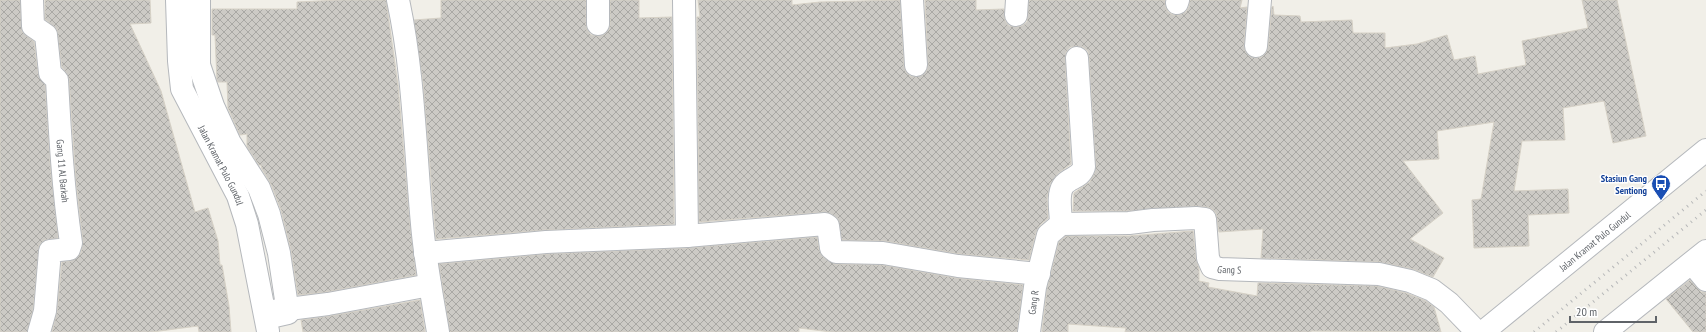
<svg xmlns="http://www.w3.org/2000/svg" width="1706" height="332" viewBox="0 0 1706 332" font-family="'PT Sans Narrow',sans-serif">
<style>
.building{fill:url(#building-cross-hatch);stroke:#d6d1c6}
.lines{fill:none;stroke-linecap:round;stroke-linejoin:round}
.minor-casing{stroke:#b5b8bc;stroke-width:24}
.minor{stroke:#fff;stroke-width:22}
.rail{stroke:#b6b7b8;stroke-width:3;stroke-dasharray:1 5;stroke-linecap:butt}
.labels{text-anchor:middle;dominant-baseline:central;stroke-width:3;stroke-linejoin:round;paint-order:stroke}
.street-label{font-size:10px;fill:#5f6368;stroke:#fff}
.transit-label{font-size:10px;font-weight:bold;fill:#164399;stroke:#fff;text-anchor:end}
</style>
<defs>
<pattern id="building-cross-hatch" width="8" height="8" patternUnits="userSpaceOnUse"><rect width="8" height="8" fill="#cccac5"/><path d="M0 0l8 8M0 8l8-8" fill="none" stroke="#a9a8a4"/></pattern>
</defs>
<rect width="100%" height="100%" fill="#f1efe8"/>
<path class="building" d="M0,0H20L22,32L34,42L38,74L45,85L50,163L58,238L44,240L39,245L33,309L27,332H0Z
M45,0H150L151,23L130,24L161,91L195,212L208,208L218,241L220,265H222L229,306L231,332H199L198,326L152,332H52L57,312L62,262L71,261L77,258L81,253L83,242L76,181L69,79L66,72L62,67L57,29L45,19Z
M340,0H386L398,85L410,225L416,275L326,292L298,295L291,250L281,210L271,184L262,169L261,165H259L247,147V134L240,135L228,108L227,82H218L217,80L215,35H212V9H297V2Z
M441,0H586V24L587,30L591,35L598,36L604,35L609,30L610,24V0H639V18L672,17L674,224L545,230L436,239L423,82L414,20L441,18Z
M698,0H792V5L820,2L900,0L904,66L906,72L910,76L916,77L923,75L927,70L928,65L925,0H976V10L1004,9L1005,21L1009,26L1016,27L1022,26L1027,22L1029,0H1165V6L1168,12L1173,15H1179L1186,12L1189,7L1190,0H1242L1240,8L1247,7L1244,45L1245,51L1249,56L1255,58L1262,57L1266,53L1268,47L1272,7L1273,6L1274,15L1300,16L1301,22L1352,20L1353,33H1385V48L1417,44L1447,35L1454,60L1475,56L1478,74L1526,65L1522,41L1588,28L1582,0H1617L1646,136L1613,143L1604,101L1563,108L1565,140L1522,141L1514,191L1568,189L1569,213L1528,215L1529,246L1474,248L1472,200L1481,199L1494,122L1437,131L1439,159L1403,161L1443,213L1410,239L1444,258L1433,277L1413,269L1380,262L1261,258L1263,229L1219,232L1216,213L1212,209L1207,207L1195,206L1128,211H1073L1074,193L1090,182L1095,172L1096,166L1089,57L1088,51L1083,47L1076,46L1070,47L1066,52L1065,59L1071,164L1058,173L1050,184L1047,198L1048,218L1040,225L1036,232L1029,260L960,254L885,241L842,240L838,219L832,214L824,212L699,222L697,17H700Z
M1193,231L1196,259L1199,269V281L1209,283L1208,287L1257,296L1258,283H1260L1377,286L1406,293L1426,301L1434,307L1441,332L1311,331V332H1125L1126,328L1068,324V332H1042L1047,289L1059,242L1066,236H1129Z
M817,237L819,250L823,257L835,264L882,265L956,278L1023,285L1017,332H831L799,328V332H450L439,264L547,254L688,248Z
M1690,280L1697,288L1701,292H1706V332H1693L1666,299Z
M420,300L425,332H303L301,320L330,316Z"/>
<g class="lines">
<defs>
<g id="minor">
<path id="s1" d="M32,0L33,26L46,35L50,73L57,80C60,135 63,189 71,243L69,249L50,251L45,311L39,332"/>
<path id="s2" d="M177,0L179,61L182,89L238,196L247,224L268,331"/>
<path d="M199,0V65L213,106L230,143L259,188L269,214L279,253L288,313L266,318"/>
<path d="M398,0C414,74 415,149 422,224C425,260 432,296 438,332"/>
<path d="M598,0V24"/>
<path d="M684,0L687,236"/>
<path d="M912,0L916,65"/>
<path d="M1177,3L1178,0"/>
<path d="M1016,15L1017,0"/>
<path d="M1256,46L1260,0"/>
<path d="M1061,224C1061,213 1057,195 1063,186C1069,177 1080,179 1084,167L1077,58"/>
<path d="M425,253L546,242L687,236L825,224L828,226L831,248L836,252L883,253L958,266L1039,274"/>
<path d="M1692,263L1706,280"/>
<path d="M273,311L328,304L430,285"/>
<path id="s3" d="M1029,332L1035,287L1048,235L1061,224L1129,223L1153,220L1196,218L1205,219L1208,258L1212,267L1220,269L1379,274L1410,281L1432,290L1449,303L1477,332"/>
<path id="s4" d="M1483,332L1706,150"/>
<path d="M1605,332L1706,251"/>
</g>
</defs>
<use href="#minor" class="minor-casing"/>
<use href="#minor" class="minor"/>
<path class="rail" d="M1534,332L1706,191
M1556,332L1706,210"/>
</g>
<defs>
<symbol id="bus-pin" viewBox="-11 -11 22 30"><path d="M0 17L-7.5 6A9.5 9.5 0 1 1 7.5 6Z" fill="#1a4fb4" stroke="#fff"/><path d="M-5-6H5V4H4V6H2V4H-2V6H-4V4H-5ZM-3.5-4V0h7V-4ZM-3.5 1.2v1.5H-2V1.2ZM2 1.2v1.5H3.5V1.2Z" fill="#fff"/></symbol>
</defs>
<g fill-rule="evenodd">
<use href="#bus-pin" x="1650" y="173" width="22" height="30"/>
</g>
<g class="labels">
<g class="street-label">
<text stroke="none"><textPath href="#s2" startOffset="175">Jalan Kramat Pulo Gundul</textPath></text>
<text stroke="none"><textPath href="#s1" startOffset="181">Gang 11 Al Barkah</textPath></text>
<text stroke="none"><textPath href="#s4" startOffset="144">Jalan Kramat Pulo Gundul</textPath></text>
<text stroke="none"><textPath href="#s3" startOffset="327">Gang S</textPath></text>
<text stroke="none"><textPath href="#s3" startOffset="30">Gang R</textPath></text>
</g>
<g class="transit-label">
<text x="1647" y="178">Stasiun Gang<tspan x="1647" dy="12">Sentiong</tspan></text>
</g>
</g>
<path d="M1570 316v6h86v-6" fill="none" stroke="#5f6368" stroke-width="2"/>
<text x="1576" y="316" font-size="12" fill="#5f6368" stroke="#ffffff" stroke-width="3" paint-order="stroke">20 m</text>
</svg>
